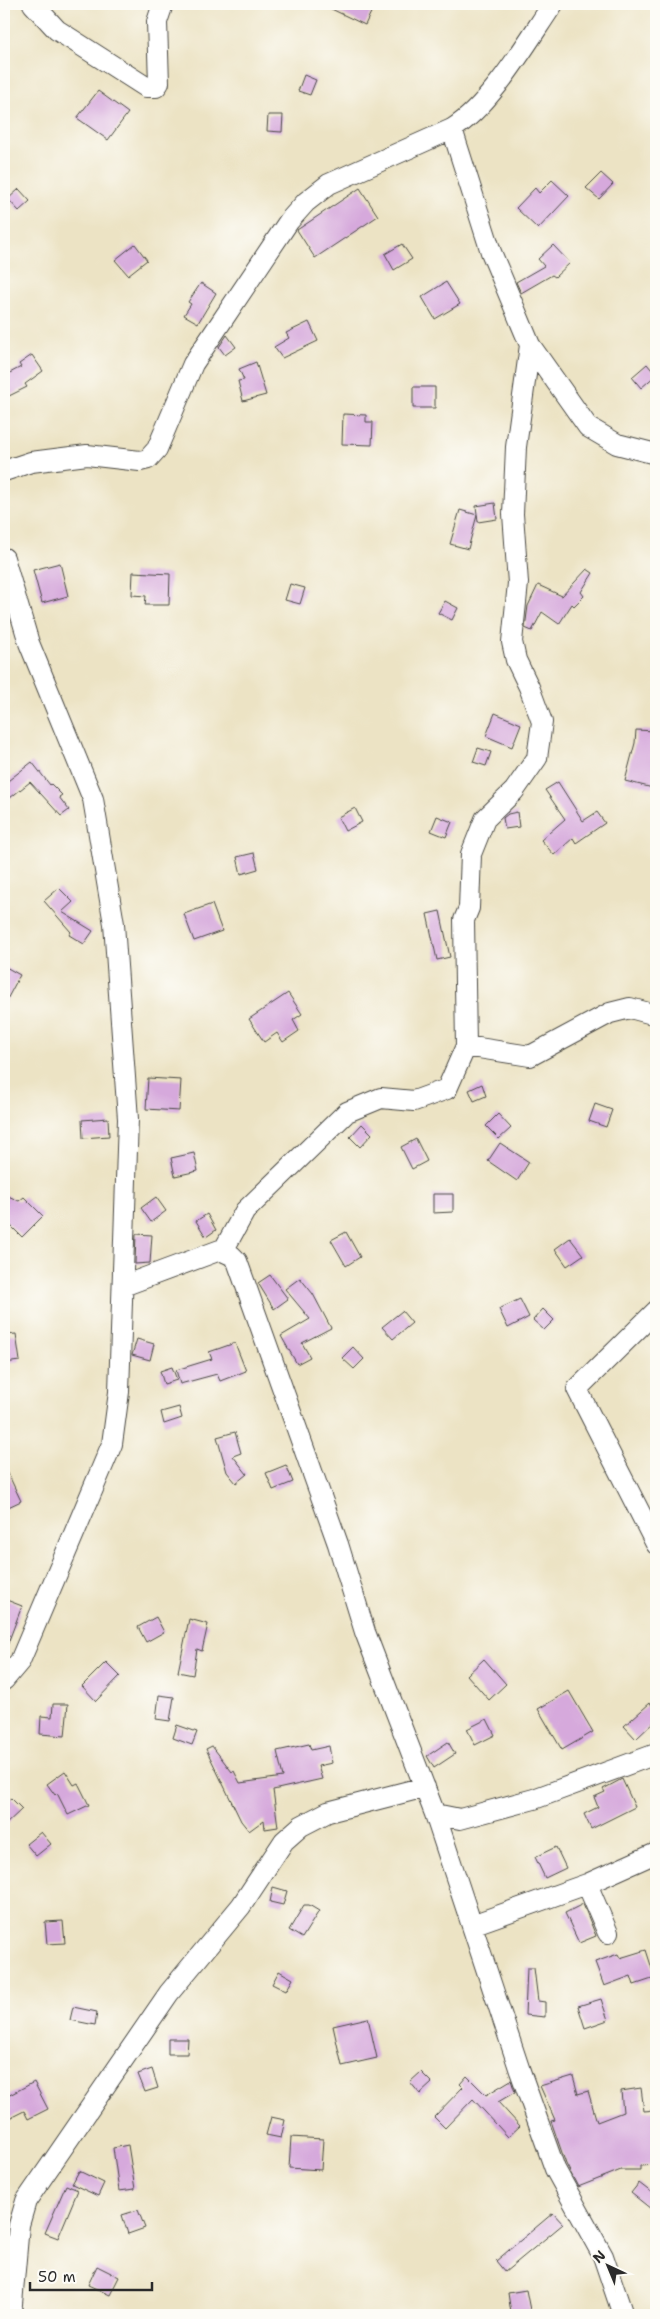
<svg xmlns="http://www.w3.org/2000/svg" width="660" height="2319" viewBox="0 0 660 2319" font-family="'Shantell Sans',sans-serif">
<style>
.building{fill:#d6a9dc}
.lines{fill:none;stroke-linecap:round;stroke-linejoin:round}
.minor-casing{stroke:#484742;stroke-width:22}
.minor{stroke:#fff;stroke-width:20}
</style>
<rect width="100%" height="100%" fill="#fdfcf7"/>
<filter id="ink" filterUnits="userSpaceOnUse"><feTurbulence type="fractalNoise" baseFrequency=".02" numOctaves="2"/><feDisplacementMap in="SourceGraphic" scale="10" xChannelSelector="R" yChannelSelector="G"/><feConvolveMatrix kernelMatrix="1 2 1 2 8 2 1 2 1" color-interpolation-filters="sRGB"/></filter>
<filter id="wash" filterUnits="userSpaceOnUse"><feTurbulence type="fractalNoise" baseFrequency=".0096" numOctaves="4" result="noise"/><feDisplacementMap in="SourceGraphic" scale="20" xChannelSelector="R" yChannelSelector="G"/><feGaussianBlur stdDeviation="1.12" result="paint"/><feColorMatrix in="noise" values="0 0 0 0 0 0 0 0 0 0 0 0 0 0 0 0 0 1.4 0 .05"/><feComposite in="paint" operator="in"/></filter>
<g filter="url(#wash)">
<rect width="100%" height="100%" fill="#ece3c4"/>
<g id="blocks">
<path class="building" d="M321,4H375L365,25Z
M304,75L316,80L310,95L298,91Z
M98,91L128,113L108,140L77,118Z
M268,115H283L282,132L267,131Z
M601,173L613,184L599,199L586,188Z
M552,180L569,196L538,229L516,208L535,188L539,193Z
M360,188L378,216L315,258L297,230Z
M19,189L30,201L19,211L8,199Z
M135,244L147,260L128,275L115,260Z
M402,244L412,259L394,270L385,254Z
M553,245L570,263L555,277L552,275L521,293L516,282L544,266L538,259Z
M446,282L460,304L435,319L422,297Z
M201,283L216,293L198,323L184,315L191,304L188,302Z
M309,322L318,341L282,358L274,347L289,338L286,333Z
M227,335L236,347L225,355L219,347Z
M32,355L43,371L25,384L27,387L9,396L4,385V376L21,367L19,364Z
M256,362L266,395L243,401L238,381L244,380L239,369Z
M647,364L656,375L641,388L632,377Z
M413,387H435V408H413Z
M343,414L366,415V422H373L372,445L342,444Z
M495,503L497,519L478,522L476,506Z
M460,510L477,515L468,549L450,544Z
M60,563L68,596L42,603L33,570Z
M587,569L593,573L581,592L584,596L574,606L572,604L559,624L542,612L532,631L525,628L528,606L538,585L562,596Z
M133,572L170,574L169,605H145L146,596L132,595Z
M290,584L305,588L300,604L285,600Z
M445,601L458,608L452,620L438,613Z
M495,713L521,724L512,747L486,736Z
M636,730L655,731L653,759L656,760V774L653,788L625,781L635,743Z
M478,748L491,752L486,766L473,762Z
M32,762L50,785L51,784L62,795L59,797L69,810L61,816L30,782L10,798L4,790V784Z
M558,782L583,821L597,812L605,823L576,843L573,838L554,855L541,840L565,819L545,790Z
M355,808L362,822L345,831L338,817Z
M517,812L519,827L505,829L503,818L508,814Z
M437,816L452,822L446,837L431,831Z
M254,853L258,869L241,874L237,857Z
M59,888L73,902L62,912L93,931L84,944L69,935L71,932L44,901Z
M212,904L222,931L194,941L184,914Z
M440,911L450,957L437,960L427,914Z
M4,966L20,975L4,1005Z
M288,993L302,1014L293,1020L299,1031L283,1042L277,1033L264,1042L249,1019Z
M148,1078L181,1080L179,1111L146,1109Z
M482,1084L486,1096L474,1101L469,1090Z
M595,1104L612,1110L606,1127L589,1121Z
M498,1114L511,1128L499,1139L486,1126Z
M108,1118L109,1136L83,1138L82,1120Z
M362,1124L372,1134L360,1147L350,1137Z
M416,1139L427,1161L412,1169L401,1147Z
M500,1143L529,1162L517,1181L488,1161Z
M194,1153L198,1171L175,1176L171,1158Z
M4,1194L19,1201L24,1197L43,1216L22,1237L4,1219Z
M433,1194H453V1212L433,1213Z
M156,1197L166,1211L151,1222L141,1208Z
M207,1214L216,1230L206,1237L196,1221Z
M346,1232L360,1257L346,1266L331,1240Z
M136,1234L152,1235L150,1263L135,1264Z
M570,1238L583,1255L567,1266L555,1249Z
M270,1275L288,1299L274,1309L258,1283Z
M300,1278L313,1294L331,1328L302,1343L310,1357L297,1364L281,1336L310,1319L285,1289Z
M520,1299L529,1317L508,1328L499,1309Z
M543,1309L554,1320L544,1330L533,1320Z
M402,1311L412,1323L393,1339L382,1327Z
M16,1334L20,1361L4,1363V1335Z
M137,1339L154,1344L150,1360L132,1355Z
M235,1343L246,1371L220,1381L217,1374L180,1384L176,1370L212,1359L209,1352Z
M353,1347L364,1359L354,1369L342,1358Z
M172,1367L177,1380L164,1384L160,1371Z
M179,1407L182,1418L164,1424L161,1412Z
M235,1432L241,1453L233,1456L247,1474L236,1483L227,1472L217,1437Z
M4,1465L21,1501L4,1509Z
M286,1465L293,1482L273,1490L266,1473Z
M4,1599L22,1606L5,1651H4Z
M156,1617L164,1632L146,1642L138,1627Z
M189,1619L208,1624L202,1651L197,1649L193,1675L178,1672Z
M484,1659L506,1684L489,1700L467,1675Z
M106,1662L120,1676L96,1701L82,1686Z
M569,1691L593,1732L562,1750L538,1709Z
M159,1695L174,1697L170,1721L156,1719Z
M650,1703L656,1710V1720L636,1739L624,1726Z
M53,1704H68L65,1736L40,1734L41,1716L52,1717Z
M487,1719L495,1735L475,1745L467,1729Z
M177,1725L197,1732L192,1745L173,1738Z
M448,1742L455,1754L434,1768L427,1756Z
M309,1744L311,1750L329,1746L332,1763L318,1766L322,1779L273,1790L278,1827L265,1829L264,1820L249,1831L241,1821L206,1749L212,1746L232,1772L234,1771L240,1783L283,1777L277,1751Z
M65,1771L74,1785L78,1783L89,1805L68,1815L57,1793L55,1795L47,1784Z
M622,1779L635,1807L591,1829L584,1814L598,1807L594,1797L605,1792L603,1789Z
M11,1798L22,1809L4,1826V1804Z
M41,1832L51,1844L36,1856L26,1844Z
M556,1847L566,1868L545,1878L535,1857Z
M273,1887L287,1891L283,1905L270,1902Z
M583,1904L596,1936L579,1943L565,1913Z
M304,1905H309L319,1911L302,1938L289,1930Z
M63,1921L65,1943L47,1944L45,1922Z
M646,1950L655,1978L634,1985L631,1976L604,1986L595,1962L618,1954L620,1958Z
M527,1968H534L538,2001L545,2002V2017L525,2015Z
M279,1971L293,1979L286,1991L272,1984Z
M601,1999L608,2020L585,2028L578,2006Z
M73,2007L97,2012L95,2025L70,2020Z
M368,2018L377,2058L342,2066L333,2026Z
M168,2039H188L187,2054H168Z
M152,2069L158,2088L145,2092L138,2074Z
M421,2072L432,2083L420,2094L410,2082Z
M467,2076L486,2095L511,2080L515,2092L498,2102L520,2126L508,2137L473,2099L445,2128L434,2117L463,2087L460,2084Z
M573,2076L578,2094L588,2091L597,2122L623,2112L621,2091L641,2088L644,2111L656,2110V2165L640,2166V2170H621L578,2187L566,2164L551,2121L555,2120L540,2086Z
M34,2082L48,2109L28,2119L24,2111L4,2121V2098Z
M271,2117L285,2120L281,2138L266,2135Z
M291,2137L323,2139L321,2170L289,2168Z
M128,2145L135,2189L119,2191L113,2148Z
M79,2171L104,2183L98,2196L72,2184Z
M639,2183L656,2196V2213L631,2193Z
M66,2185L78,2190L58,2238L45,2233Z
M138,2210L145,2228L128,2234L122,2215Z
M553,2213L563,2224L505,2272L496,2261Z
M97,2266L119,2277L110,2295L88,2285Z
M526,2290L530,2310L511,2313L508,2293Z"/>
</g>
</g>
<g filter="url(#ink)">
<use href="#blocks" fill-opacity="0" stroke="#484742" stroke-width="1"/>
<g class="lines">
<defs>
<path id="minor" d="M33,4L57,30L146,87H156L159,83L157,22L163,4
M452,129L491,252L530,345L588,427L617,444L656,454
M4,471L31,462L87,455L140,461L148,459L157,449L193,364L289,221L306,202L329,184L452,129C491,105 527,42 553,4
M4,558L29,643L93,799L114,924L128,1119L119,1392L112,1444L20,1661L4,1680
M466,1046L530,1056L610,1013L630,1008L656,1015
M223,1251L245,1211L347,1112L381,1098L414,1101L447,1089L466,1046L464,920L469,908L471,854L485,819L514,791L537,758L542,722L529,687L516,660L512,642L518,583L513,514L516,447L530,345
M123,1286L220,1250L231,1255L237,1261L338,1544L365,1632L435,1814L520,2071L555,2169L603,2256L623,2315
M656,1311L577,1389L656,1544
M435,1814L460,1819L534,1799L656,1754
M587,1884L608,1933
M472,1925L587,1884L656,1853
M11,2315L19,2225L26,2201L169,1993L241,1906L284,1841L301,1826L328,1812L425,1787"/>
</defs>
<use href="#minor" class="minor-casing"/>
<use href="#minor" class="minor"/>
</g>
</g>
<rect width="660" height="2319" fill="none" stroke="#fdfcf7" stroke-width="20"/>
<g transform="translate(608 2266) rotate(316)" stroke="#fdfcf7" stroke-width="4" paint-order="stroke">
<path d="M0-4L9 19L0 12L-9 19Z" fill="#2b2b2b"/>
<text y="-8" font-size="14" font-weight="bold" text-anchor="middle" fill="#2b2b2b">N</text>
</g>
<path d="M30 2282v8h122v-8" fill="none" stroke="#2b2b2b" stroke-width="2.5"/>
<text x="38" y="2282" font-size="15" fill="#2b2b2b" stroke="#fdfcf7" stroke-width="4" paint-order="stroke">50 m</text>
</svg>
